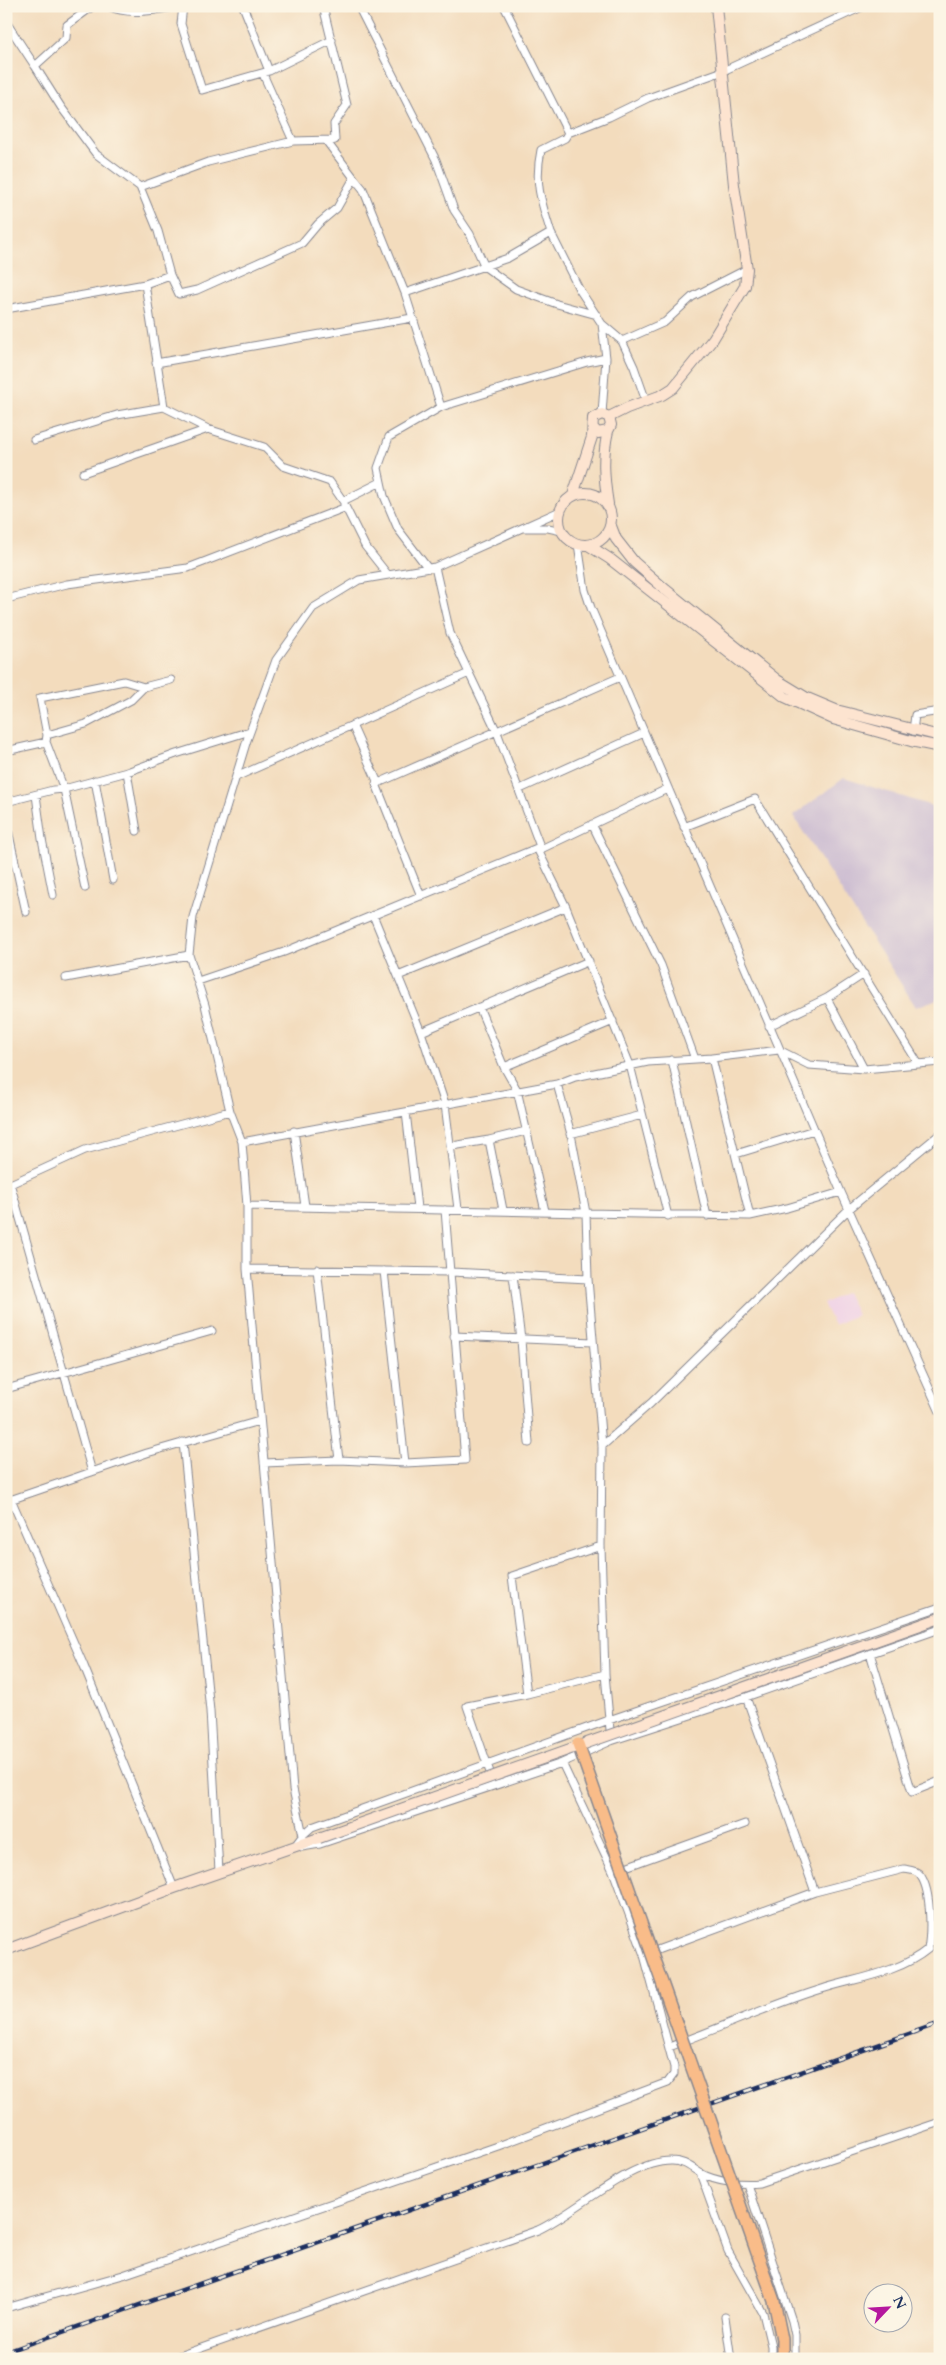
<svg xmlns="http://www.w3.org/2000/svg" width="946" height="2365" viewBox="0 0 946 2365" font-family="Cardo,serif">
<style>
.built{fill:#efd0e6}
.industrial{fill:#cdbed2}
.lines{fill:none;stroke-linecap:round;stroke-linejoin:round}
.street-casing{stroke:#87868e;stroke-width:9}
.secondary-casing{stroke:#87868e;stroke-width:12}
.street{stroke:#fff;stroke-width:7}
.secondary{stroke:#fde4d0;stroke-width:10}
.rail-casing{stroke:#1b2f5e;stroke-width:4.5}
.rail{stroke:#fcf5e5;stroke-width:2.5;stroke-dasharray:8;stroke-linecap:butt}
.secondary-bridge-casing{stroke:#87868e;stroke-width:12;stroke-linecap:butt}
.primary-bridge-casing{stroke:#87868e;stroke-width:14;stroke-linecap:butt}
.secondary-bridge{stroke:#fde4d0;stroke-width:10}
.primary-bridge{stroke:#f9bc89;stroke-width:11}
</style>
<rect width="100%" height="100%" fill="#fcf5e5"/>
<filter id="ink" filterUnits="userSpaceOnUse"><feTurbulence type="fractalNoise" baseFrequency=".02" numOctaves="2"/><feDisplacementMap in="SourceGraphic" scale="10" xChannelSelector="R" yChannelSelector="G"/><feConvolveMatrix kernelMatrix="1 2 1 2 8 2 1 2 1" color-interpolation-filters="sRGB"/></filter>
<filter id="wash" filterUnits="userSpaceOnUse"><feTurbulence type="fractalNoise" baseFrequency=".0096" numOctaves="4" result="noise"/><feDisplacementMap in="SourceGraphic" scale="20" xChannelSelector="R" yChannelSelector="G"/><feGaussianBlur stdDeviation="1.12" result="paint"/><feColorMatrix in="noise" values="0 0 0 0 0 0 0 0 0 0 0 0 0 0 0 0 0 1.4 0 .05"/><feComposite in="paint" operator="in"/></filter>
<g filter="url(#wash)">
<rect width="100%" height="100%" fill="#f3dcbd"/>
<path class="built" d="M846,1292L857,1315L834,1325L823,1304Z"/>
<path class="industrial" d="M844,778L938,808L940,812V998L916,1007L793,816Z"/>
</g>
<g filter="url(#ink)">
<g class="lines">
<defs>
<path id="street" d="M108,6C129,16 156,10 179,6
M183,6L181,24L202,90L269,71
M243,6L269,71L332,40
M323,6L347,105L334,124L335,140L327,142L354,178
M358,6L436,160L454,210L470,234L485,267L516,289L557,304L597,315
M504,6L568,133
M6,22L35,66L66,38L67,25L93,6
M35,66L61,107L96,154L140,187L158,231L170,275
M263,74L293,141L332,140
M140,187L208,162L293,141
M551,233C541,201 534,183 541,150L565,138L568,133L609,117L648,98L723,71L864,6
M6,309L145,284
M602,324L622,341L665,322L692,297L747,269
M622,341L634,367L646,401
M156,363L412,318
M441,407L405,293L508,258L551,233L579,289L602,324L606,358
M34,440L117,415L164,407
M83,473L208,429
M381,482L343,501L330,482L283,466L264,447L208,429L164,407L145,284L170,275L179,294L197,290L302,243L318,224L337,208L354,178L363,189L405,293
M344,504L365,546L388,575
M523,528H548L562,531
M427,567L398,529L384,496L378,468L389,437L441,407L587,362L606,358L602,414
M435,567L450,633L497,732L541,849
M6,599L67,584L188,568L344,508
M352,725L378,783
M913,731L915,715L940,711
M47,735L40,698L124,681L144,687
M46,742L47,735L86,724L131,700L144,687L171,680
M6,751L46,742L64,789L85,888
M127,772L137,831
M236,777L469,673
M95,780L113,880
M520,789L644,733
M36,795L42,839L53,895
M6,802L53,790L64,789L127,772L176,754L250,731
M6,821L26,912
M592,824L661,965L695,1059
M684,827L755,799L918,1063
M537,848L566,907L630,1065L668,1216
M421,896L376,784L620,677
M373,915L421,1032L589,961
M398,976L566,907
M66,978L189,955
M198,981L284,952L537,848L541,849L667,789
M827,998L864,1069
M479,1007L504,1067L517,1090L545,1211
M769,1026L827,998L864,974
M421,1032L445,1104L458,1209
M712,1058L750,1216
M672,1060L707,1216
M504,1067L613,1021
M557,1084L571,1134L586,1213L750,1216L787,1208L841,1192L591,608L585,590L578,544
M230,1111L205,1005L189,955L193,917L247,740L276,660L313,608L359,580L435,567L560,511
M406,1112L417,1208
M294,1131L305,1206
M570,1134L642,1115
M489,1140L503,1210
M242,1142L557,1084L575,1077L648,1062L712,1058L779,1050L809,1065L864,1069L940,1062
M452,1146L489,1140L526,1131
M736,1154L814,1130
M10,1183L92,1472
M6,1186L85,1150L230,1111L242,1142L247,1206V1269L293,1789L303,1835L294,1847
M841,1192L940,1412
M247,1206L586,1213L588,1279L602,1446L601,1546L605,1674L611,1741
M247,1269L451,1272L588,1279
M317,1269L339,1460
M384,1271L405,1463
M513,1275L521,1340L529,1443
M454,1336L593,1342
M6,1389L212,1331
M183,1442L210,1711L219,1871
M602,1446L651,1403L849,1209L940,1134
M264,1463L339,1460L405,1463L465,1460L445,1210
M11,1499L84,1666L174,1888
M7,1501L147,1453L259,1421
M870,1653L912,1792L940,1781
M527,1694L512,1576L601,1546
M493,1781L467,1706L527,1694L605,1674
M303,1835L312,1827L609,1720L940,1607
M302,1847L320,1844L562,1763L611,1741L746,1697L940,1629
M620,1869L745,1824
M649,1953L815,1892L746,1697
M669,2047C720,2028 770,2005 822,1989C857,1978 899,1973 928,1949C931,1933 932,1885 918,1873C914,1870 909,1870 904,1869L815,1892
M700,2173L728,2251L763,2313L771,2346V2359
M747,2184L792,2321L795,2335V2359
M6,2308L123,2275L498,2146L668,2082L674,2074V2067L644,1955L613,1871L562,1763
M725,2317L731,2359
M170,2359L538,2230C577,2212 630,2160 672,2161C684,2161 690,2167 700,2173C716,2182 741,2185 759,2183L940,2122"/>
<path id="secondary" d="M609,417L627,408L662,395L673,388L713,339L745,286L747,269L734,185L716,6
M608,431C602,456 604,479 608,504
M559 519a26 26 0 1 1 52 0a26 26 0 1 1-52 0Z
M573,495L592,437L593,418L602,414L609,417L611,425L608,431L598,433L593,428
M611,526L616,539L634,562L666,590L777,680L805,697L836,710L940,736
M588,545L610,559L785,697L833,719L911,741L940,747
M6,1950L174,1888L319,1838"/>
</defs>
<use href="#street" class="street-casing"/>
<use href="#secondary" class="secondary-casing"/>
<use href="#street" class="street"/>
<use href="#secondary" class="secondary"/>
<defs>
<path id="rail" d="M6,2352L940,2023"/>
</defs>
<use href="#rail" class="rail-casing"/>
<use href="#rail" class="rail"/>
<defs>
<path id="secondary-bridge" d="M319,1838L940,1618"/>
<path id="primary-bridge" d="M578,1744L774,2301L782,2339V2359"/>
</defs>
<use href="#secondary-bridge" class="secondary-bridge-casing"/>
<use href="#primary-bridge" class="primary-bridge-casing"/>
<use href="#secondary-bridge" class="secondary-bridge"/>
<use href="#primary-bridge" class="primary-bridge"/>
</g>
</g>
<rect width="946" height="2365" fill="none" stroke="#fcf5e5" stroke-width="25"/>
<g transform="translate(888 2308) rotate(65)"><circle r="24" fill="#fcf5e5" stroke="#a2a6af"/>
<path d="M0-4L9 19L0 12L-9 19Z" fill="#b5179e"/>
<text y="-8" font-size="14" font-weight="bold" text-anchor="middle" fill="#1b2f5e">N</text>
</g>
</svg>
